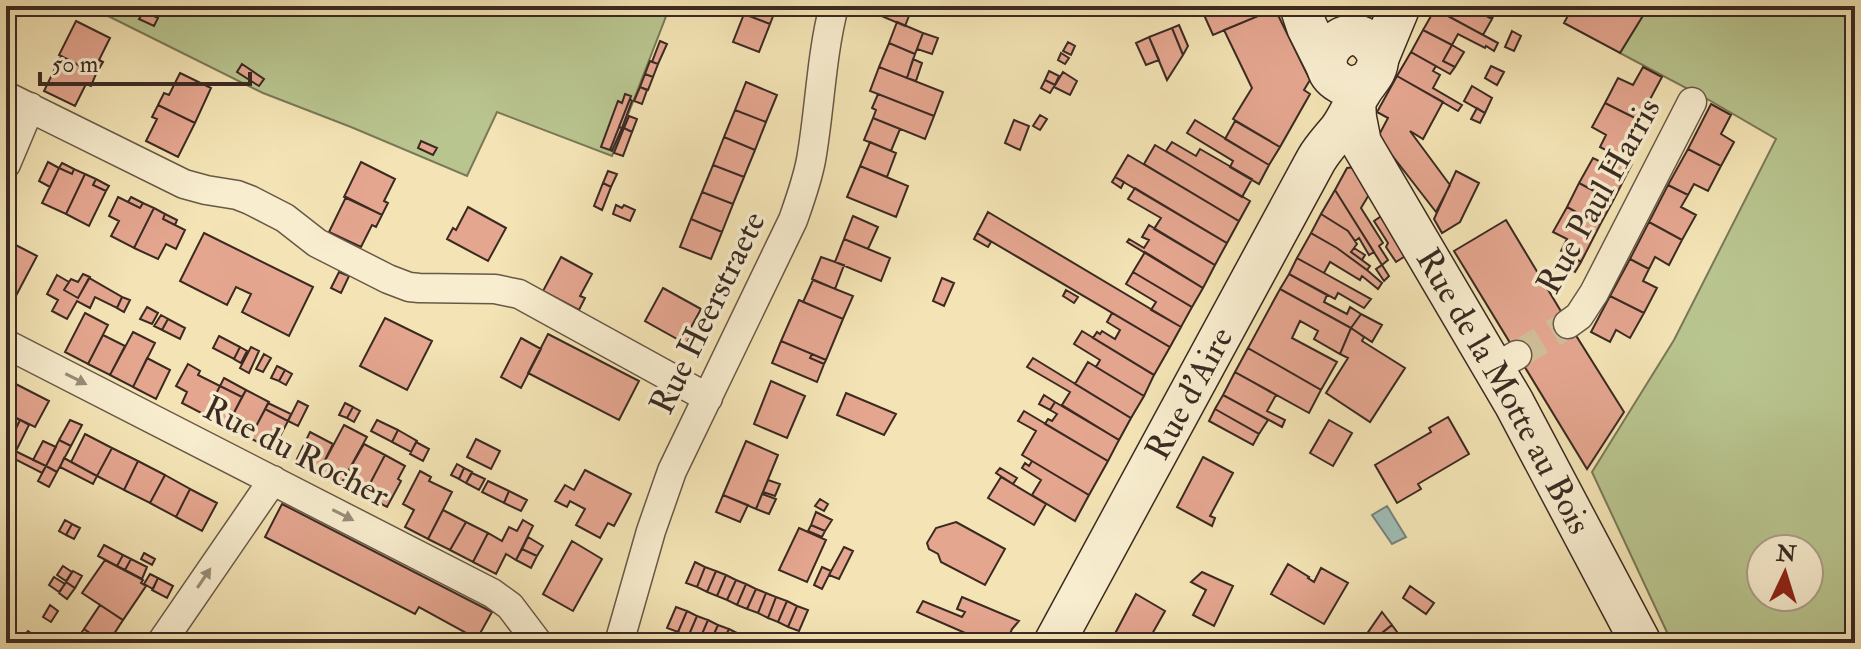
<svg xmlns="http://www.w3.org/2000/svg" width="1861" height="649" viewBox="0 0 1861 649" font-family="'IM FELL Double Pica',serif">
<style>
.green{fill:#b9c58f;stroke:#7a7858;stroke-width:2;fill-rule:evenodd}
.water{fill:#9ebdb5;stroke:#76827a;stroke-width:2}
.building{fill:#e5a690;stroke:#3a2a22;stroke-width:2}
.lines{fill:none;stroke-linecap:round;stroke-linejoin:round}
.street-tunnel{stroke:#cfbf98;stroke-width:28;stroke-dasharray:28 14;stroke-linecap:butt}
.street-casing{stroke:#685847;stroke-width:31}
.secondary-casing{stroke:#3a2a22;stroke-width:43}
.street{stroke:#f8edcf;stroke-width:28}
.secondary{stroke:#f8edcf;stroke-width:40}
.oneway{fill:#998c78}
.labels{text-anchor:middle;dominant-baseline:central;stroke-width:7;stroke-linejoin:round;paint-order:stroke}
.street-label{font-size:34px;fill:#3a2a22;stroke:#f8edcf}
</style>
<rect width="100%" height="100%" fill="#f4e4b5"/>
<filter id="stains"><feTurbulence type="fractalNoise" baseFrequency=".0025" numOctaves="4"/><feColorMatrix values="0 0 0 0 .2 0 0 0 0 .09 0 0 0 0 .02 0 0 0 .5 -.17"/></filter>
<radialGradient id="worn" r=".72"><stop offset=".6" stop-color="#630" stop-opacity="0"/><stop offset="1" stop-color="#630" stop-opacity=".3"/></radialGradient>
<path class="green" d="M88,6H670L612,156L497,112L467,176L351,127L263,93Z
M1648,6H1855V643H1672L1592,472L1674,340L1776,139L1709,100L1620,53ZM1761,549H1809V597H1761Z"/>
<path class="water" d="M1387,506L1406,537L1392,544L1372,515Z"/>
<path class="building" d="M6,6H15L6,25Z
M747,6H777L770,24L744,14Z
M882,6H913L905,26L879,15Z
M1200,6H1273L1275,9L1213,35Z
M1436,6H1468L1492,19L1483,35L1435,9Z
M1468,6H1489L1488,8L1495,11L1492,19Z
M1573,6H1582L1594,13L1598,6H1631L1644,14L1620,53L1564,23Z
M1631,6H1648L1644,14Z
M1275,9L1310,80L1304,90L1310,94L1280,147L1233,119L1252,88L1224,30Z
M1435,9L1498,43L1494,51L1486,46L1485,48L1458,34L1452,45L1423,30Z
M144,11L158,18L154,26L139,19Z
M744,14L770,24L759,52L733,42Z
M76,21L110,38L99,60L103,62L96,74L59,55Z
M897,22L923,33L915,54L889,43Z
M1179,25L1188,46L1183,55L1172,28Z
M1172,28L1183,55L1167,80L1149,37Z
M1423,30L1452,45L1443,61L1455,67L1450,74L1411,52Z
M1512,31L1521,36L1514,51L1505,47Z
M923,33L938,38L932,54L917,49Z
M1149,37L1159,60L1146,65L1136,43Z
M660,41L667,44L658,64L652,62Z
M1068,42L1075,46L1071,55L1063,51Z
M889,43L915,54L907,78L879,67Z
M1452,45L1464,52L1455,67L1443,61Z
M1411,52L1436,66L1433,71L1440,75L1433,88L1462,105L1458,111L1397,76Z
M1061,53L1069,58L1065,64L1058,60Z
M61,56L96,74L91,86L86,84L75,106L44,91Z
M913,59L922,63L916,81L907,78Z
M650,61L658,64L653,77L645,74Z
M242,64L264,79L259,86L237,72Z
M1491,66L1504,72L1497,85L1485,78Z
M879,67L943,92L934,116L870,91Z
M1643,67L1662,77L1639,120L1605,103L1618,78L1633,85Z
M1049,71L1059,76L1055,85L1045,80Z
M1063,72L1077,81L1070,95L1054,87Z
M180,73L211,88L195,123L158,105L164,93L169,95Z
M645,74L653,77L648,90L640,87Z
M1397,76L1443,102L1423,139L1410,131L1450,185L1436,212L1391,154L1379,135L1388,118L1377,112Z
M1045,80L1055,85L1050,93L1041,88Z
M746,82L777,95L766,122L735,110Z
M1472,86L1492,98L1485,113L1464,101Z
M640,87L647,90L642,104L634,101Z
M625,94L631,96L610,150L601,147L618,101L622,103Z
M878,94L934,116L925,139L873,118L876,110L872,108Z
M630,99L632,101L622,128L619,127Z
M1605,103L1639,120L1619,157L1600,147L1606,135L1592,127Z
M1711,104L1731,115L1721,134L1734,142L1721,166L1688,149Z
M158,105L195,123L178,157L146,141L157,119L152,117Z
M1477,108L1485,113L1480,123L1471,119Z
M735,110L766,122L755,150L724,137Z
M1040,115L1047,119L1040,130L1033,126Z
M629,116L637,119L632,132L624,128Z
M873,118L900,129L891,151L864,140Z
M1014,120L1029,126L1020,150L1005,143Z
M1195,120L1269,165L1259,184L1230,167L1233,161L1187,133Z
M1235,121L1280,147L1269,165L1225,139Z
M619,127L622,128L612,151L610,150Z
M624,128L632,132L623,156L614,153Z
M724,137L755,150L744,177L713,165Z
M421,141L437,148L433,155L418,148Z
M870,142L896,153L887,177L860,166Z
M1172,142L1196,156L1200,149L1252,179L1242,197L1166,151Z
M1155,145L1250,201L1239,221L1144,164Z
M1688,149L1721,166L1708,191L1694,184L1688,195L1668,185Z
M1613,154L1632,164L1613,201L1579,183L1593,158L1607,165Z
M1128,155L1239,221L1227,243L1115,177Z
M48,162L59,168L50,187L39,181Z
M361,162L395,179L384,201L388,203L382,215L344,197Z
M62,163L74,169L72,174L59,168Z
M713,165L744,177L733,204L702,192Z
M860,166L908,186L896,217L847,197Z
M1355,167L1370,193L1361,208L1383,243L1379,246L1388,260L1382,265L1335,190L1347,168Z
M59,168L72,174L74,169L85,174L66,214L42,203Z
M608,171L617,174L611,187L603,183Z
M1456,171L1479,183L1460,222L1442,233L1434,219Z
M85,174L96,179L93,185L106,191L89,226L66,214Z
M1115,177L1124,182L1121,188L1112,182Z
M96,179L109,186L106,191L93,185Z
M603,183L611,187L602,210L594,206Z
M1579,183L1613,201L1600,225L1567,207Z
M1668,185L1688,195L1681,207L1696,215L1682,240L1649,222Z
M1135,188L1227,243L1215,265L1154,229L1161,218L1128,199Z
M1335,190L1374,252L1369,255L1359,238L1355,241L1348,231L1321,214Z
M702,192L733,204L722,232L691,219Z
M118,197L140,208L143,203L154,208L134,248L111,236L119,221L109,216Z
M131,197L143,203L140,208L128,202Z
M346,197L382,215L376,227L372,225L361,247L329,232Z
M616,205L622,208L624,205L635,210L630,221L613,214Z
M468,207L506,228L488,261L447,239L453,228L456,230Z
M1567,207L1600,225L1581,262L1561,251L1567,239L1553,232Z
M154,208L165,214L163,219L185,230L176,249L166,244L158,259L134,248Z
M988,212L1181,327L1170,347L977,233Z
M165,214L177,220L175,225L163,219Z
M1321,214L1348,231L1357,244L1351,252L1370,266L1367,270L1337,248L1311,233Z
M1383,215L1407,255L1396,262L1386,247L1388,243L1374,221Z
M853,216L878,227L868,249L844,239Z
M691,219L722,232L711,259L680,247Z
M1506,220L1562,313L1554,318L1567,339L1575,334L1624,412L1587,469L1454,251Z
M1649,222L1682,240L1669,265L1655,257L1649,269L1630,259Z
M1149,225L1215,265L1203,288L1127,242L1129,239L1144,248L1149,240L1142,237Z
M204,233L313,287L289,336L242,312L251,294L236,287L227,305L180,281Z
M977,233L991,242L988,247L974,239Z
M1311,233L1337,248L1367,270L1382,283L1378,289L1362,276L1360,280L1330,262L1324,273L1297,258Z
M844,239L890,258L881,281L835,262Z
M6,240L37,256L9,309L6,307Z
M1354,248L1365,255L1362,260L1351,252Z
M1145,252L1203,288L1192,307L1133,272Z
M1565,253L1581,262L1575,272L1559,263Z
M561,257L592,274L580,296L585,298L579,310L543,291Z
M821,257L844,265L835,289L812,279Z
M1297,258L1324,273L1371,299L1364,308L1338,293L1335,299L1289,274Z
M1630,259L1649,269L1643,281L1657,288L1644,313L1610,296Z
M1382,265L1389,276L1384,281L1376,269Z
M339,272L349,276L341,293L331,288Z
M1133,272L1192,307L1181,327L1151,310L1156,302L1126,284Z
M83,274L90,277L78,298L64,290L71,279L78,282Z
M1289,274L1327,295L1324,302L1347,314L1350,307L1361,314L1351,328L1280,289Z
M57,275L69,282L64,290L78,298L89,278L122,297L117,308L95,297L90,308L77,301L67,319L52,311L58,300L47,294Z
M942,278L954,283L944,306L933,301Z
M813,280L853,296L843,319L803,302Z
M663,288L701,309L689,331L692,333L686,344L645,321Z
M1280,289L1351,328L1340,354L1314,339L1318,331L1300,321L1292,338L1337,362L1321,390L1248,348Z
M1066,290L1078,297L1074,303L1063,296Z
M1610,296L1644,313L1630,338L1616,330L1610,342L1591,332Z
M122,297L130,300L124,312L117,308Z
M799,300L843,319L826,360L781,341Z
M147,307L158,313L152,324L140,319Z
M85,313L108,325L88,364L65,352Z
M1112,313L1170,347L1154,375L1093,338L1097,332L1100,334L1102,331L1115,339L1120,330L1107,322Z
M1361,314L1382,325L1372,342L1351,328Z
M161,315L168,319L162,330L154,326Z
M385,318L432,341L407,390L360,366Z
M168,319L185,328L180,339L162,330Z
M1351,328L1364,337L1362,341L1405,368L1370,422L1326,393L1348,358L1340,354Z
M1082,331L1154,375L1144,396L1096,367L1100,360L1074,344Z
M133,332L155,343L133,387L110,375Z
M548,334L639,381L619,420L528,373Z
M103,335L125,346L110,375L88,364Z
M219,336L240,347L234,359L213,348Z
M521,338L541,349L521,388L501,377Z
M781,341L812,354L810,358L824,364L817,382L772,363Z
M240,347L247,351L241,363L234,359Z
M251,347L259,351L249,373L240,368Z
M1248,348L1321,390L1309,413L1235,372Z
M264,354L271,358L263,372L256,369Z
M812,354L826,360L824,364L810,358Z
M147,358L170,370L156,399L133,387Z
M1033,358L1131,418L1119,440L1062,405L1070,392L1027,367Z
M1088,362L1144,396L1131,418L1075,384Z
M188,364L200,371L198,375L220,386L205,415L182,403L187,392L176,386Z
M277,366L285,370L279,381L271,378Z
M285,370L292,374L286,385L279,381Z
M1235,372L1276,395L1267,411L1285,420L1282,427L1223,395Z
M224,378L246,390L242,397L220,386Z
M6,379L49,401L35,427L6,413Z
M771,381L805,396L787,438L754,424Z
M220,386L242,397L227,426L205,415Z
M246,390L269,402L250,438L227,426Z
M846,393L896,414L884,435L837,415Z
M1044,395L1055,402L1050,410L1039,404Z
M1223,395L1268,420L1259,434L1215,409Z
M298,401L308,406L298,426L288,421Z
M1055,402L1119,440L1108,461L1045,424L1048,419L1052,421L1057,414L1050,410Z
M268,403L291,414L288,421L265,409Z
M345,403L353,407L347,418L339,415Z
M353,407L360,411L354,422L347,418Z
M265,409L288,421L273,450L250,438Z
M1215,409L1259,434L1253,445L1209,421Z
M1024,411L1108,461L1089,495L1022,455L1036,431L1018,421Z
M6,413L20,420L7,447H6Z
M1448,417L1469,454L1418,484L1421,489L1397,503L1375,465L1431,432L1429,428Z
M20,420L29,425L16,451L7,447Z
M70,420L82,425L71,446L59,440Z
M377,420L398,430L392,442L371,431Z
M1329,420L1352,433L1333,466L1310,453Z
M344,425L367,437L341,484L319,472Z
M398,430L417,441L411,452L392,442Z
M310,432L333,444L319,472L296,461Z
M85,434L112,448L97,476L71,462Z
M476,439L500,451L491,469L467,457Z
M59,440L71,446L57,472L46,466Z
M43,441L56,447L46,466L33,460Z
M746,441L778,455L756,509L723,495Z
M416,442L429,449L423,461L410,454Z
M364,444L385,455L364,495L341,484Z
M7,447L46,466L42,473L13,458L6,472Z
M112,448L138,461L124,490L97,476Z
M385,455L405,466L398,479L401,481L387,507L364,495Z
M1203,457L1233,473L1210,516L1215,518L1212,526L1177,507Z
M64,458L97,476L93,484L60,467Z
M138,461L165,475L150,503L124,490Z
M1032,461L1089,495L1075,521L1032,495L1041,480L1022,468L1025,463L1029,466Z
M457,464L464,468L459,479L451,475Z
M46,466L57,472L49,487L38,481Z
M464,468L472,472L466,483L459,479Z
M1000,468L1017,478L1013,484L996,473Z
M585,470L631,494L614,526L608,523L600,538L576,525L585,509L570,501L567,507L555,501L565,485L574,490Z
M420,471L431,477L429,481L452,492L428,539L405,527L414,510L403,504Z
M472,473L485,479L479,490L466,483Z
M165,475L190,489L176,517L150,503Z
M1001,477L1046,504L1034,525L988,498Z
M768,480L780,484L775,496L763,492Z
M488,481L509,491L504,503L482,492Z
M190,489L217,503L202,531L176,517Z
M509,491L527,500L521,511L504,503Z
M762,494L776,499L769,514L756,509Z
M723,495L748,505L740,522L716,512Z
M820,499L828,504L824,511L815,506Z
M282,504L492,612L477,639L419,607L415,614L265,537Z
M443,510L466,522L450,550L428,539Z
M816,512L832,520L825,531L811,525Z
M65,520L72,524L66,535L59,531Z
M523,520L533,526L516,560L506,554L496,574L473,562L488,533L502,541L509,527L517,531Z
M466,522L488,533L473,562L450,550Z
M956,522L1005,549L985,585L941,562L938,554L929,549L927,543L936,528Z
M72,524L80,528L74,539L66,535Z
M811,525L825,531L822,537L808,531Z
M799,528L826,540L807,582L779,570Z
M528,537L543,546L537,556L522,549Z
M572,541L602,559L573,611L543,594Z
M104,545L123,555L117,566L98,556Z
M844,547L853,551L839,579L829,575Z
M522,549L537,556L531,568L516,560Z
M144,553L155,559L152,565L141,559Z
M123,555L131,559L125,570L117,566Z
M131,559L147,567L142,579L125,570Z
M105,560L143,580L141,583L146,586L123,620L82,593Z
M695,562L705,567L697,587L686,583Z
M1288,564L1309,577L1308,578L1314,582L1321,568L1348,583L1324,624L1271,594Z
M63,566L72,572L66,581L57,575Z
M705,567L716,571L707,592L697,587Z
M822,567L831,571L822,589L814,585Z
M73,571L82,576L75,588L66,582Z
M716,571L726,575L717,596L707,592Z
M1202,572L1233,586L1214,626L1193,615L1206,590L1191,582Z
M150,574L158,578L153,589L144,584Z
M726,575L736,580L727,600L717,596Z
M54,577L65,584L59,592L49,585Z
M158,578L173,586L167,598L152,590Z
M736,580L746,584L737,605L727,600Z
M66,582L75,588L67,599L59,593Z
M746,584L756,589L747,609L737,605Z
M1410,586L1434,603L1426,614L1403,598Z
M756,589L766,593L758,613L747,609Z
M766,593L776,597L768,618L758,613Z
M1136,594L1165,611L1147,643H1110Z
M776,597L787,601L778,622L768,618Z
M962,597L1019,621L1012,629L1006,643H988L917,612L923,601L962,617L965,612L957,609Z
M787,601L797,606L788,627L778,622Z
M50,605L58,611L51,622L43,617Z
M100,605L123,620L108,643H105L84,629Z
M797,606L808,610L799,631L788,627Z
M676,607L687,611L678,632L667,628Z
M687,611L697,616L688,637L678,632Z
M1382,612L1392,625L1369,643H1364L1362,641Z
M697,616L708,620L699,641L688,637Z
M708,620L718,625L710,643H703L699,641Z
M718,625L729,629L722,643H710Z
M1392,625L1405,643H1369Z
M84,629L105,643H74Z
M729,629L739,634L735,643H722Z
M28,631L44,643H24L20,640Z
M739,634L749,638L747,643H735Z
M970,635L988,643H966Z"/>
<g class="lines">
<path class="street-tunnel" d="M1517,355L1568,324"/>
<defs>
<path id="street" d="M6,96L184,184L206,190L237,195L250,200L285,218L317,243L388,279L409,287L419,288L495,289L519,294L708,398
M6,164L30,107
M1568,324L1579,316L1594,293L1692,102
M6,344L492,593L510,606L538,643
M1494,368L1517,355
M161,643L273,480
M619,643L651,531L672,471L793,220C800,200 807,181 811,160C820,109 821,56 834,6"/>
<g id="secondary">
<path d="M1300,6L1307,27L1327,67"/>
<path d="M1378,59L1400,6"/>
<path id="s1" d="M1355,102L1356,118L1361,143L1514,403L1641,643"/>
<path id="s2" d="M1054,643L1316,160C1323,148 1331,140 1339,130C1348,118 1353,104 1361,92C1367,81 1378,73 1378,59C1377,53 1374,47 1370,43C1344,16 1306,64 1340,83C1350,89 1360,86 1369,80"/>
</g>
</defs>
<use href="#street" class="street-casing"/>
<use href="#secondary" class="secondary-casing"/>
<use href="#street" class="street"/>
<use href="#secondary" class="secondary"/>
</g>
<defs><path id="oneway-solid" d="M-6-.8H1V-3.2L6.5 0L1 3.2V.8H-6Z" transform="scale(2)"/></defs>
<g class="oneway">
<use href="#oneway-solid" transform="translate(76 379) rotate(27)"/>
<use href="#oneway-solid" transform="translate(343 515) rotate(27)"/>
<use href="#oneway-solid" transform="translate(204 578) rotate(-56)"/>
</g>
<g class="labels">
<g class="street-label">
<text transform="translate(1599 196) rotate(-61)">Rue Paul Harris</text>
<text transform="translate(708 313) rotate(-64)">Rue Heerstraete</text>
<text stroke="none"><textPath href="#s1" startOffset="328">Rue de la Motte au Bois</textPath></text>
<text stroke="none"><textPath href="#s2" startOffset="284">Rue d'Aire</textPath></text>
<text transform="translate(296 452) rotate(27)">Rue du Rocher</text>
</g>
</g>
<rect width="1861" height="649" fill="none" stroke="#f4e4b5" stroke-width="32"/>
<rect x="8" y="8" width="1845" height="633" fill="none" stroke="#3a2a22" stroke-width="4"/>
<rect x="16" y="16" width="1829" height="617" fill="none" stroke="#3a2a22" stroke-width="2"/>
<g transform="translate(1785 573) rotate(4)"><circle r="38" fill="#f8edcf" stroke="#ac9f8a" stroke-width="2"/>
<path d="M0-6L14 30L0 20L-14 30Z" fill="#8f2418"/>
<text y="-12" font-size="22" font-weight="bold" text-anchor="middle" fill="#3a2a22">N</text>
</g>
<path d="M40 72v12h210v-12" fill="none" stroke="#3a2a22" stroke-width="4"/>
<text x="52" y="72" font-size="24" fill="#3a2a22" stroke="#f8edcf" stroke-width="6" paint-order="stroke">50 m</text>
<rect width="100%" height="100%" filter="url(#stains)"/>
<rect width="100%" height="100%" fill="url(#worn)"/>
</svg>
